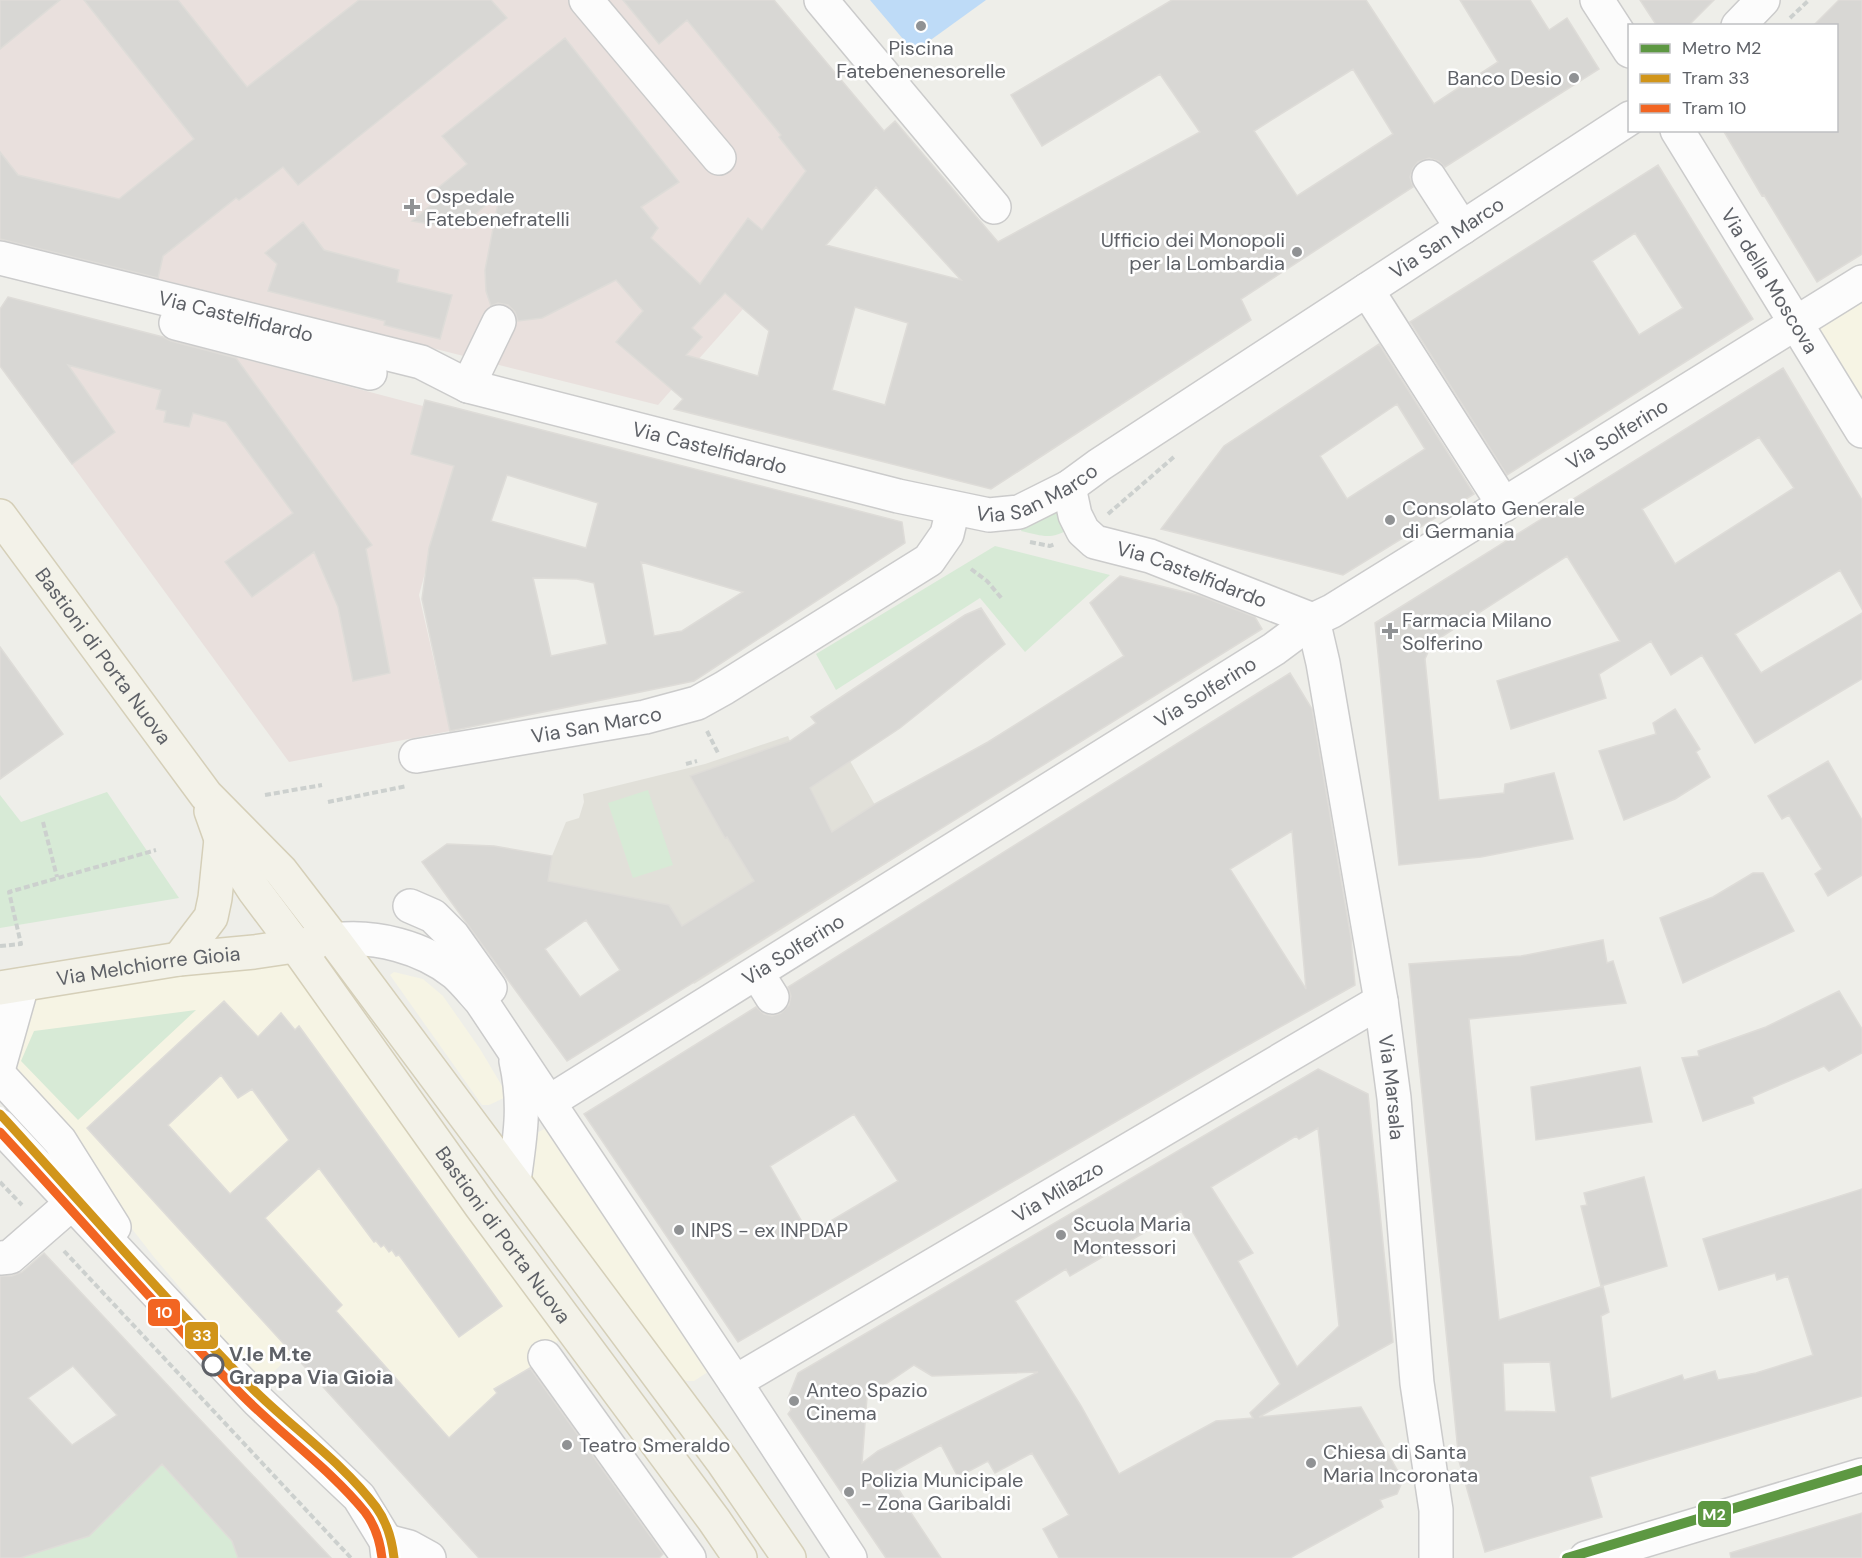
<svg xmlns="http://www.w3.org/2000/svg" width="1862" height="1558" viewBox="0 0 1862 1558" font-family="'DM Sans',sans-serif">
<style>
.commercial{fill:#f6f4e4}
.education{fill:#e1e0d9}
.medical{fill:#e9e0dd}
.green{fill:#d7ead6}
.water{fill:#bedbf7}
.building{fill:#d8d7d4;stroke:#dedcd8;stroke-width:1.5;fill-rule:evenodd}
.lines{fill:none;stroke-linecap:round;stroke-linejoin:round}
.minor-casing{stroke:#cbcbcb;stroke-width:36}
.major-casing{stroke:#d5cfb8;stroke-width:36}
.path{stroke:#ccd0ce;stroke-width:4;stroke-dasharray:6 3;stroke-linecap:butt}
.minor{stroke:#fcfcfc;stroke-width:33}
.major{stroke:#f3f2e9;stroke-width:33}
.tram-1-casing{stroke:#fff;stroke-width:14}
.tram-2-casing{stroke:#fff;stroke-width:14}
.tram-1{stroke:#d1951a;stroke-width:9}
.tram-2{stroke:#f26522;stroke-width:9}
.metro-1-casing{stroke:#fff;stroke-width:15}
.metro-1{stroke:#5d9842;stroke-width:10}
.poi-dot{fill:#909294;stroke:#fff;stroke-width:2}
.stop-dot{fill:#fff;stroke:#5e6167;stroke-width:3}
.labels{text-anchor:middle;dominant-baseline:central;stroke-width:5;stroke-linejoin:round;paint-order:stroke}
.poi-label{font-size:20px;fill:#5e6167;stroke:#fff;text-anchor:start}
.street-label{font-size:20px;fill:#5e6167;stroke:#fff}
.stop-label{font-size:20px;font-weight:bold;fill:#5e6167;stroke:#fff;text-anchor:start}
.line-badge{stroke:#fff;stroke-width:2}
.badge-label{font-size:16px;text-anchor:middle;font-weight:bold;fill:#fff}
</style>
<rect width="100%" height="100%" fill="#eeeee9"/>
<path class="commercial" d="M1862,286V427L1799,325Z
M294,950L565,1332L540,1361L494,1389L497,1393L449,1438L336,1311L290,1352L286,1360L261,1384L154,1257L60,1137L0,1072L24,987Z
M394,972L423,979L443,996L480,1049L508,1096L489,1105H482L390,975Z
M546,1128L711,1370L694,1381H687L682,1379L528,1170L531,1136Z"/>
<path class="education" d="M788,736L790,741L850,761L875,805L889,796L919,843L694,984L666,941L548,881L552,856L566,822L579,818L584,802L583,794L705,764Z"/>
<path class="medical" d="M0,0H774L884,131L806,232L743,309L658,405L0,239Z
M8,297L423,406L411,454L454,466L419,595L450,731L289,762L0,366V309Z"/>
<path class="green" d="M1058,507L1070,529C1049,540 1044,536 1021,531L1024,524Z
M995,546L1110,575L1025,652L980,598L836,690L816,654Z
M648,790L673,865L633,878L608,803Z
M107,792L179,898L0,928V795L21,822Z
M196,1010L78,1120L21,1061L34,1031Z
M162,1464L232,1541L238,1558H20L89,1536Z"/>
<path class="water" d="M870,0H986L914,52Z"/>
<path class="building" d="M0,0H60L0,49Z
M84,0H178L247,87L359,0H491L507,18L298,185L283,167L239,200L236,198L163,256L158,278L0,239V152L18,175L119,199L194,139Z
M623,0H774L884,131L895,121L998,242L1200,132L1160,74L1042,146L1011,95L1172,0H1366L1434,104L1498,62L1460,0H1530L1549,30L1567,18L1599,69L1445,167L1438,161L1429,158L1418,162L1413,168L1410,177L1413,187L1241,299L1251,320L991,489L674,409L683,399L616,342L643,311L616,280L542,318L518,321L515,312L508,305L498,303L491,306L486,291L485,270L500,193L458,229L412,221L437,200L433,192L467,164L442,136L565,38L679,182L641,207L658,228L651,238L700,284L748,218L762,230L806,171L779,137L781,135L687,20L659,44ZM1353,69L1393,134L1297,196L1254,131ZM876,187L961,280L826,245ZM725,293L769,331L758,376L686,355L702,337L692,328ZM855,307L908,323L885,405L832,390Z
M1640,0H1714L1688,26H1657Z
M1839,0H1862V254L1817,282L1764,195L1762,196L1723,130H1836V26H1813Z
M1658,165L1753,319L1507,475L1410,322ZM1635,233L1683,308L1639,335L1592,261Z
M303,222L324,250L399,270L397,282L452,295L440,339L384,325L385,321L268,291L277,264L265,253Z
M8,297L163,337L171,341L236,358L372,545L366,549L390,673L353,681L338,607L314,552L252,597L225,562L293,513L226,422L193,413L189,427L164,422L166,411L156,409L161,390L68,365L115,432L72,464L0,366V309Z
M1379,344L1474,494L1343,575L1161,529L1224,446ZM1397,404L1425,449L1347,499L1320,456Z
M1783,368L1862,500V609L1840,570L1735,634L1761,673L1862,613V679L1755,743L1702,655L1671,675L1651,641L1599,674L1606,698L1511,729L1497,681L1620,641L1567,556L1432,643L1425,659L1439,800L1504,793L1505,784L1554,773L1573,839L1481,857L1399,865L1375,623ZM1759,437L1794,488L1675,564L1642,509Z
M425,400L902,522L905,543L694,681L450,731L422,599L429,548L454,466L411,454ZM507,475L598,503L586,548L491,521ZM641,562L743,592L682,631L654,636ZM533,578L577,579L594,583L607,644L551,656Z
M1120,576L1201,596L1255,617L1262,629L567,1061L422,862L447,844L494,846L552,856L548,881L669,905L682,926L754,881L727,837L725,838L690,776L790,741L816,723L811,717L965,615L981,608L1005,644L900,728L810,788L832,832L875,804L988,742L1124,656L1090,603ZM586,920L620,970L580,997L545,949Z
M0,647L63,734L0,779Z
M1290,673L1312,709L1351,938L1355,985L1225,1058L738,1342L584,1114L756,1007L764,1014L772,1016L781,1013L789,1005L791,996L788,987ZM1292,831L1306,989L1230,869ZM854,1114L898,1181L809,1234L770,1166Z
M1675,709L1700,749L1696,752L1710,777L1675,799L1624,820L1599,751L1656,734L1653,723Z
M1828,761L1862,820V875L1828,896L1815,874L1822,869L1789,815L1782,819L1768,796Z
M1753,873H1763L1794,931L1683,983L1660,918L1713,897Z
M1603,940L1607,963L1613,961L1626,1003L1469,1019L1499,1320L1603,1286L1609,1312L1601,1316L1611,1399L1682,1375L1684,1380L1715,1371L1718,1380L1756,1373L1813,1355L1788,1276L1777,1280L1775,1273L1719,1290L1703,1239L1862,1189V1396L1590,1477L1602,1517L1485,1552L1459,1461L1409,964L1521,956ZM1550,1362L1556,1412L1505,1411L1503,1363Z
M1839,991L1862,1029V1053L1829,1071L1824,1066L1752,1097L1754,1103L1703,1121L1682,1058L1699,1056L1698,1051L1766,1027Z
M224,1001L258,1037L281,1013L295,1030L299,1026L502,1306L459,1337L399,1255L396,1256L392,1250L389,1252L384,1245L381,1247L376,1241L374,1242L319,1168L265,1218L342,1305L336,1311L449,1438L497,1393L494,1389L530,1368L663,1554L659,1558H479L87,1128ZM221,1075L238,1098L252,1089L289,1140L230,1194L168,1125Z
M1640,1067L1652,1122L1536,1140L1531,1087Z
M1318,1069L1368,1094L1393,1342L1259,1417L1361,1407L1403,1480L1397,1494L1380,1500L1383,1507L1290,1558H1059L1043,1529L1069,1515L1032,1453L995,1473L988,1461L958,1477L941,1445L889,1474L909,1506L907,1507L941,1558H886L788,1414L791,1410L788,1398L798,1373ZM1318,1128L1339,1326L1297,1367L1238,1261L1253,1253L1211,1187L1296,1136L1299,1139ZM1181,1211L1280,1384L1250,1413L1253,1418L1216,1421L1119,1474L1081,1406L1015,1301L1066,1269L1070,1276ZM914,1365L932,1376L1038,1372L878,1451L862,1463L867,1397Z
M1644,1177L1667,1266L1601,1286L1581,1206L1587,1205L1584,1193Z
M44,1253L190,1409L331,1558H238L232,1541L162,1464L89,1536L20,1558H0V1276H12L22,1272ZM73,1366L117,1415L72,1445L28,1398Z
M1862,1513V1558H1731L1730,1553Z"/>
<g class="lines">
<defs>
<g id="minor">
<path d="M586,0L719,158"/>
<path d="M821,0L994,207"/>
<path d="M1597,0L1630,51"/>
<path d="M1738,26L1763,0"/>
<path id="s1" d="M1677,130L1862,431"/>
<path d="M1429,177L1462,228"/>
<path id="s2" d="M0,258L421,362L468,386L898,496L989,515L1019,512L1069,487L1099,465L1630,118"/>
<path d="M1367,290L1504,505"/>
<path d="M176,323L370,373"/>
<path d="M468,386L499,322"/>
<path id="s3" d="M1069,487L1075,515L1083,531L1095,542L1150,556L1313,620"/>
<path id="s4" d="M1313,620L1323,663L1381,1001L1394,1098L1417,1383L1436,1510V1558"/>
<path id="s5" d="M416,756L645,717L697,703L724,688L929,560L947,534L953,509"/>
<path d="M410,906L433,916L453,936L490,988"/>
<path d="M334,940C376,935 422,947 455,973C464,981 472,991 481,1001L735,1382L850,1558"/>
<path d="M757,973L772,997"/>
<path d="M0,1063L22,985"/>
<path d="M0,1076L60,1141L114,1227"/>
<path id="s6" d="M549,1102L1274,649L1313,620L1332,611L1862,282"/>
<path d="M0,1126L257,1400L359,1497L386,1541L388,1558"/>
<path d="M514,1181C520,1137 526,1106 516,1061"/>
<path d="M0,1258L10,1257L72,1203"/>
<path d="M545,1357L689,1558"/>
<path id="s7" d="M735,1382L1381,1001"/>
<path d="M386,1541L409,1547L429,1558"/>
<path d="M1586,1558L1862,1475"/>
</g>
<g id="major">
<path id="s8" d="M0,516L206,795L281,871L334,940L723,1462L789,1558"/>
<path id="s9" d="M211,811L221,839L254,890L296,946L481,1206L714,1520L740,1558"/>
<path d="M179,959L211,917L215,898L221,839"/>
<path id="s10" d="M0,988L179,959L254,952L315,943"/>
</g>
</defs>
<use href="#minor" class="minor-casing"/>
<use href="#major" class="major-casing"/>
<path class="path" d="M1790,18L1809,0
M1108,514L1175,456
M1030,542L1050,546L1055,544
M971,569L987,581L1003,600
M707,731L719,755
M686,764L697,761
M265,795L322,785
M328,802L407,786
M43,822L57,877
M0,946L21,944L9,892L156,850
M0,1182L22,1205
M64,1251L351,1558"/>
<use href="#minor" class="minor"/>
<use href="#major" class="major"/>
<defs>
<path id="tram-1" d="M0,1114C83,1204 163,1298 249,1385C290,1427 341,1460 376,1507C387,1522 392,1540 394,1558"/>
<path id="tram-2" d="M0,1132C80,1218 157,1308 240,1393C280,1434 328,1467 365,1512C375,1525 380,1541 382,1558"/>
</defs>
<use href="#tram-1" class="tram-1-casing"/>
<use href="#tram-2" class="tram-2-casing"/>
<use href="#tram-1" class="tram-1"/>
<use href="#tram-2" class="tram-2"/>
<defs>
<path id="metro-1" d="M1567,1558L1862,1470"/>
</defs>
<use href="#metro-1" class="metro-1-casing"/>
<use href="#metro-1" class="metro-1"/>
</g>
<g class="poi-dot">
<circle cx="921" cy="26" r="6"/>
<circle cx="1574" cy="78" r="6"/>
<path d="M409 198h6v6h6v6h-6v6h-6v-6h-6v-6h6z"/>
<circle cx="1297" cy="252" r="6"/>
<circle cx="1390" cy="520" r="6"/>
<path d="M1387 622h6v6h6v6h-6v6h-6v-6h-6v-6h6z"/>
<circle cx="679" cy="1230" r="6"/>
<circle cx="1061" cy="1235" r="6"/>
<circle cx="794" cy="1401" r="6"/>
<circle cx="567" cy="1445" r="6"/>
<circle cx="1311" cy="1463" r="6"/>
<circle cx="849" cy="1492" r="6"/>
</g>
<circle class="stop-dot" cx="213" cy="1365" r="10"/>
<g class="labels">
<g class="poi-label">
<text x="921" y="48" text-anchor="middle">Piscina<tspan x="921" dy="23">Fatebenenesorelle</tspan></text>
<text x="1562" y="78" text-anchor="end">Banco Desio</text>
<text x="426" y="196">Ospedale<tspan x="426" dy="23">Fatebenefratelli</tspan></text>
<text x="1285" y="240" text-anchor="end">Ufficio dei Monopoli<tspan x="1285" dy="23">per la Lombardia</tspan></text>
<text x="1402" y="508">Consolato Generale<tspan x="1402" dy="23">di Germania</tspan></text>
<text x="1402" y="620">Farmacia Milano<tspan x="1402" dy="23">Solferino</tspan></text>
<text x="1073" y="1224">Scuola Maria<tspan x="1073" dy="23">Montessori</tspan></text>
<text x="691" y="1230">INPS - ex INPDAP</text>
<text x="806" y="1390">Anteo Spazio<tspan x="806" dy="23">Cinema</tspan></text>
<text x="579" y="1445">Teatro Smeraldo</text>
<text x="1323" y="1452">Chiesa di Santa<tspan x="1323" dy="23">Maria Incoronata</tspan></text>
<text x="861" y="1480">Polizia Municipale<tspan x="861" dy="23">- Zona Garibaldi</tspan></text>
</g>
<g class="street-label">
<text stroke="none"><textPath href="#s2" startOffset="1562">Via San Marco</textPath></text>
<text stroke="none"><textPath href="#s1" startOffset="177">Via della Moscova</textPath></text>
<text stroke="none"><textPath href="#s2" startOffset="243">Via Castelfidardo</textPath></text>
<text stroke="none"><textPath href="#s6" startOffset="1260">Via Solferino</textPath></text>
<text stroke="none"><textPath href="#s2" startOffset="736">Via Castelfidardo</textPath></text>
<text stroke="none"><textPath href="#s2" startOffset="1076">Via San Marco</textPath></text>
<text stroke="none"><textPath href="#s3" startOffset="165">Via Castelfidardo</textPath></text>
<text stroke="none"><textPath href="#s8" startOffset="174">Bastioni di Porta Nuova</textPath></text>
<text stroke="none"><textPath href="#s6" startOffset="774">Via Solferino</textPath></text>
<text stroke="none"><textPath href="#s5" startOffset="183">Via San Marco</textPath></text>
<text stroke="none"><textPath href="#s6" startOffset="288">Via Solferino</textPath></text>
<text stroke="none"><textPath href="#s10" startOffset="150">Via Melchiorre Gioia</textPath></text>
<text stroke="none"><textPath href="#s4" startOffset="474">Via Marsala</textPath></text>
<text stroke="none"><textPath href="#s7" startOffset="375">Via Milazzo</textPath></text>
<text stroke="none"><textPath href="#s9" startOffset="516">Bastioni di Porta Nuova</textPath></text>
</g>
<g class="stop-label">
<text x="229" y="1354">V.le M.te<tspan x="229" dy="23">Grappa Via Gioia</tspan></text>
</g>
</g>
<g class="line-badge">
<rect x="147" y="1298" width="34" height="29" rx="6" fill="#f26522"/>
<rect x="184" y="1321" width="35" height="29" rx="6" fill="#d1951a"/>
<rect x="1697" y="1500" width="35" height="28" rx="6" fill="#5d9842"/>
</g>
<g class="badge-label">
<text x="164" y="1318">10</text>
<text x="202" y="1341">33</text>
<text x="1714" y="1520">M2</text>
</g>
<rect x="1628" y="24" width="210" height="108" fill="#ffffff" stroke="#bfc0c2" stroke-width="1.5"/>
<rect x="1640" y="44" width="30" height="9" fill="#5d9842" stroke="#bfc0c2" stroke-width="1.5"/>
<text x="1682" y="54" font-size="18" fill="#5e6167">Metro M2</text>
<rect x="1640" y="74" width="30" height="9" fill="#d1951a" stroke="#bfc0c2" stroke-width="1.5"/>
<text x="1682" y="84" font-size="18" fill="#5e6167">Tram 33</text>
<rect x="1640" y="104" width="30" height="9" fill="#f26522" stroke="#bfc0c2" stroke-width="1.5"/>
<text x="1682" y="114" font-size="18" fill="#5e6167">Tram 10</text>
</svg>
